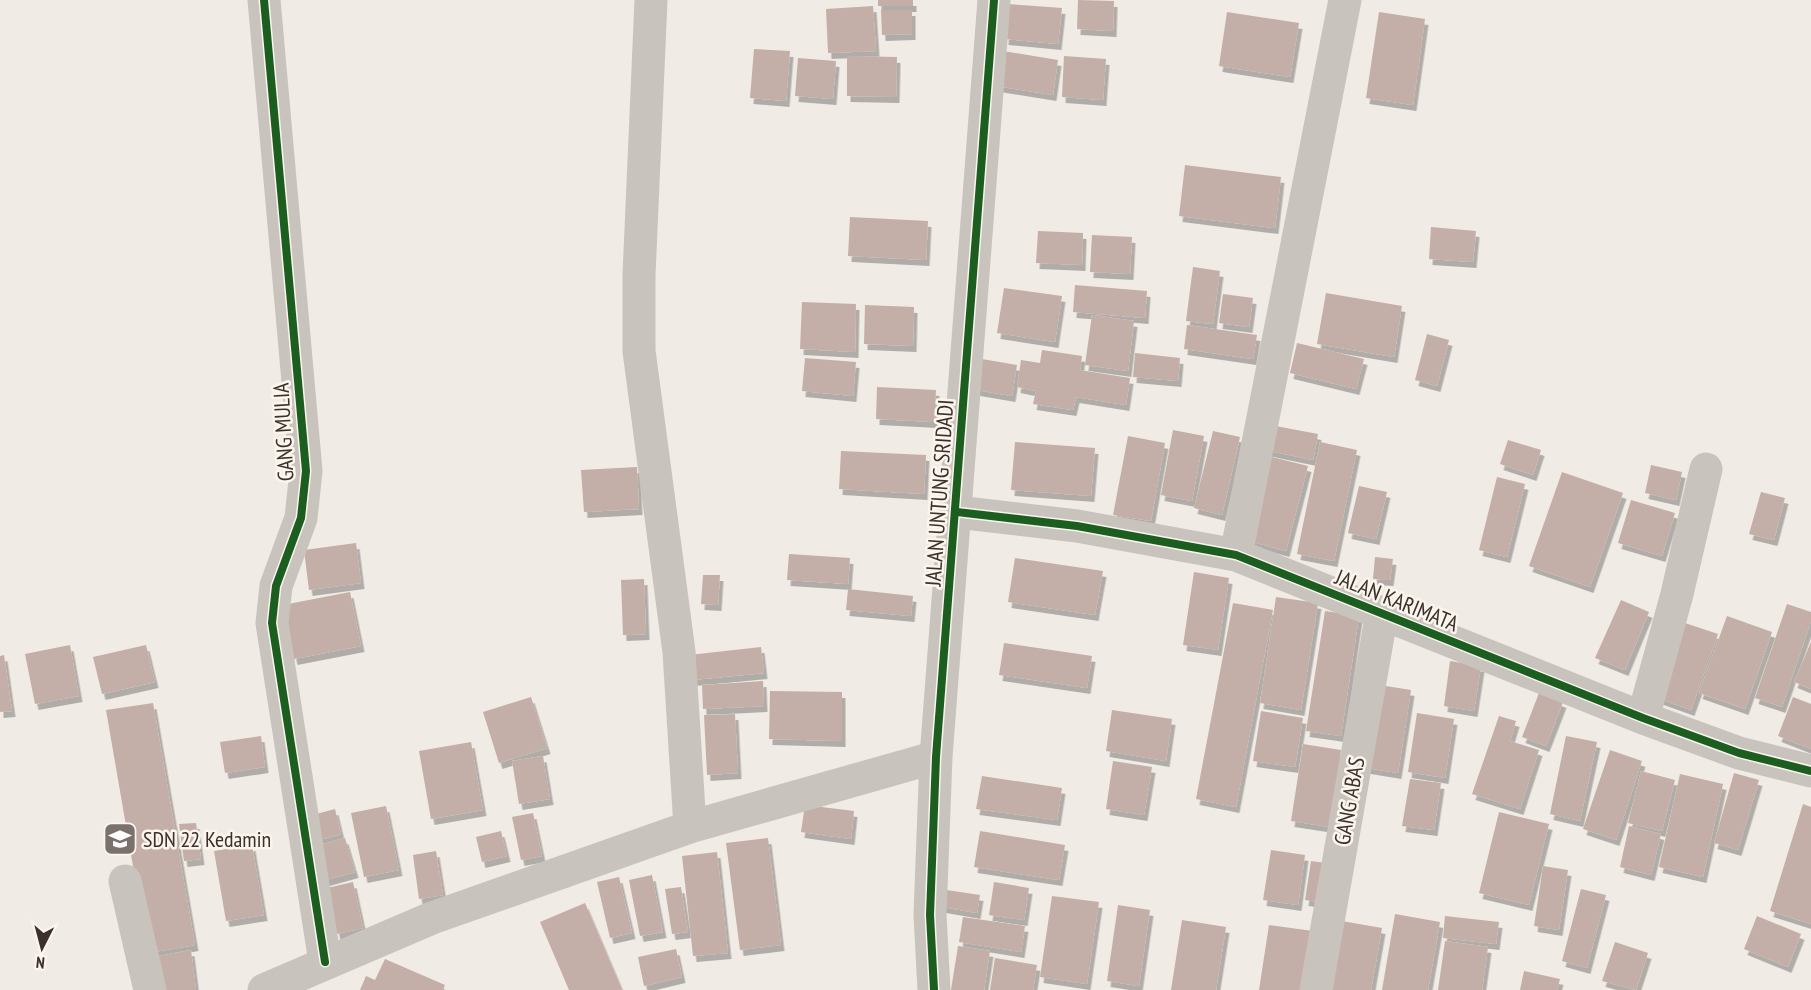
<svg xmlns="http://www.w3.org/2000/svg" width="1811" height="990" viewBox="0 0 1811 990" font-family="'PT Sans Narrow',sans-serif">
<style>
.building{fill:#c3afa7;filter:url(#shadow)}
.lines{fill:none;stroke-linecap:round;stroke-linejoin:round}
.minor{stroke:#c9c3be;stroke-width:33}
.cycleway-casing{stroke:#fbf5ee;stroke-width:11}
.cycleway{stroke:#1b5e20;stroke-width:8}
.labels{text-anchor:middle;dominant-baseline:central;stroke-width:5;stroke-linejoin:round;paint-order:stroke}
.street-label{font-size:22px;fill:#3b302b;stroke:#fbf5ee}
.poi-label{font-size:22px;fill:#3b302b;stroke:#fbf5ee;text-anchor:start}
</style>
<defs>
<filter id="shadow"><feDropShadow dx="3.5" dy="6" stdDeviation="0" flood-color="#0004"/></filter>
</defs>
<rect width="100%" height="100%" fill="#f0ebe5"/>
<path class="building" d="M878,0H913V6H878Z
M1078,0L1114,1L1113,31L1077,29Z
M1008,4L1062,8L1058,44L1005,39Z
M873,6L876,51L828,53L826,9Z
M881,10H912V34L882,35Z
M1227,12L1299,23L1290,77L1219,66Z
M1379,12L1425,19L1413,105L1366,98Z
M754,49L790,51L786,101L750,98Z
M1003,51L1058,60L1053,95L997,86Z
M847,56L897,57L896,97L847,96Z
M1064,56L1106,59L1103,100L1062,97Z
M798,58L836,61L833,99L795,96Z
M1185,165L1281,177L1275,228L1179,216Z
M850,217L928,221L926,260L848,256Z
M1431,227L1476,231L1473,262L1429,259Z
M1038,231L1083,233L1082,265L1036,263Z
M1092,235L1132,237L1130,274L1090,272Z
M1193,267L1220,271L1213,324L1186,321Z
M1075,285L1147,291L1145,318L1073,312Z
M1004,288L1062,296L1055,342L997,333Z
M1326,293L1402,306L1394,357L1317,344Z
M1223,294L1253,298L1249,327L1219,323Z
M802,302L856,304L855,352L800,349Z
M865,305L914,307L913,346L864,344Z
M1092,315L1134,321L1128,371L1085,365Z
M1187,325L1257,335L1253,359L1184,349Z
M1427,334L1449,340L1437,386L1415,380Z
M1297,343L1364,359L1356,389L1290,373Z
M1042,350L1082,356L1080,370L1130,378L1126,405L1076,397L1073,410L1033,404L1036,391L1017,387L1021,360L1040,363Z
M1135,353L1180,358L1178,381L1133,377Z
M805,358L856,362L853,396L802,391Z
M976,358L1017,365L1012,396L971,389Z
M877,387L936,390L934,422L876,419Z
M1270,425L1318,434L1313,460L1265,450Z
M1173,430L1204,436L1192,501L1161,495Z
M1213,431L1240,437L1222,515L1194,508Z
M1128,436L1165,443L1151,521L1113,515Z
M1508,440L1541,450L1533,475L1500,464Z
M1015,442L1095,448L1091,496L1011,490Z
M1320,442L1357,450L1334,561L1297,554Z
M841,451L926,455L924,494L839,489Z
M1268,456L1308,466L1286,551L1246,540Z
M1651,465L1682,472L1676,500L1645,493Z
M637,467L639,509L584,512L581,470Z
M1562,472L1623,493L1590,587L1529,566Z
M1497,477L1525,484L1507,557L1479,550Z
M1359,486L1387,492L1376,539L1348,533Z
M1761,492L1785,498L1774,540L1749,534Z
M1631,500L1675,513L1662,556L1618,543Z
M356,543L361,583L309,590L304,550Z
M789,554L850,558L848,584L787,580Z
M1375,557L1393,559L1390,580L1373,579Z
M1015,558L1103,571L1095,615L1008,602Z
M1194,572L1229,578L1218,650L1183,645Z
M703,575H720L718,605L701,604Z
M644,579L646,634L623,635L621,580Z
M848,589L913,596L911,616L846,610Z
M350,592L361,646L294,659L283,605Z
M1276,597L1318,603L1301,710L1260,703Z
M1621,600L1649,612L1625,670L1595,658Z
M1233,603L1273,610L1236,807L1196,799Z
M1787,604L1811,612V621L1782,707L1755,698Z
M1325,611L1359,616L1341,736L1306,731Z
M1727,616L1772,632L1745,709L1699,693Z
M1679,621L1718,634L1691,710L1652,696Z
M1811,642V689L1794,682Z
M1004,643L1092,656L1087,688L999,675Z
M70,645L79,696L35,704L25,654Z
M146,645L155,682L102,694L93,657Z
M761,647L764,673L692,680L689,655Z
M4,655L12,711L0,712V656Z
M1450,661L1481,666L1474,711L1444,706Z
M763,681L764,706L703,709L702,685Z
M1373,684L1411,690L1398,773L1361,767Z
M770,691L842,692V741L769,739Z
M1539,693L1563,702L1546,746L1522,737Z
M531,697L547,748L499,763L483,712Z
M1793,697L1811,704V749L1778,736Z
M153,703L195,945L148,953L106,710Z
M1112,710L1172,719L1166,761L1106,751Z
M1261,711L1303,718L1295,767L1253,761Z
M1417,713L1454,719L1445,778L1408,772Z
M735,714L738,773L707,775L704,715Z
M1499,716L1516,721L1510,741L1539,750L1520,809L1472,794Z
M261,736L265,767L225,773L220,742Z
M1566,736L1597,742L1580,821L1550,814Z
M471,742L483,810L431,819L419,751Z
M1303,744L1341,750L1330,827L1291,821Z
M1610,750L1642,761L1616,840L1583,829Z
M543,756L550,799L519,804L512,761Z
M1113,761L1152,767L1144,815L1106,809Z
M1641,771L1675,780L1662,831L1628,823Z
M1734,773L1759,780L1738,850L1714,843Z
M1680,774L1723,784L1703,877L1659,867Z
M982,776L1062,788L1057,820L976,809Z
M1410,779L1441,783L1434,830L1402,826Z
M1803,804L1811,807V924L1770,911Z
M805,805L854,811L851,839L801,832Z
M386,806L399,870L364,877L351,813Z
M335,809L341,834L312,842L305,817Z
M1499,812L1549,824L1529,905L1479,893Z
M533,813L542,856L521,860L512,817Z
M196,823L201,859L184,861L179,824Z
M1629,826L1661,834L1651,875L1620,867Z
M501,831L507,856L482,862L476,837Z
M980,831L1065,845L1059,880L974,867Z
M345,838L355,872L319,882L309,848Z
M768,838L781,945L740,950L726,843Z
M252,845L264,915L226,921L214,851Z
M1271,850L1305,855L1298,905L1263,900Z
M436,851L443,895L419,899L413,855Z
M717,852L728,953L693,956L682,856Z
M1311,861L1326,863L1320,902L1305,900Z
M1543,866L1568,870L1559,930L1534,926Z
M652,875L663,932L640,936L629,880Z
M619,877L632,933L610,938L597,882Z
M353,882L363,928L337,934L327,888Z
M994,882L1029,888L1024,920L989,915Z
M681,887L688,932L672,934L665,889Z
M940,889L980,895L977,913L937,906Z
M1581,889L1606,895L1587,968L1562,961Z
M1052,896L1099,902L1087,984L1040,977Z
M585,903L622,990H569L540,922Z
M1118,905L1150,910L1139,986L1107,981Z
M1395,914L1440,922L1428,990H1382Z
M1445,916L1499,922L1496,944L1443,938Z
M1757,916L1801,934L1788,967L1744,949Z
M963,917L1025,926L1021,952L959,942Z
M1330,919L1382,928L1371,990H1317Z
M1182,920L1226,927L1216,990H1171Z
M1269,925L1313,931L1304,990H1259Z
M1445,941L1488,947L1482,990H1438Z
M1615,942L1648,953L1636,990L1602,981Z
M958,946L990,951L984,990H951Z
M676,949L682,977L644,986L638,957Z
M191,950L196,990H159L154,957Z
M995,958L1037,965L1033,990H990Z
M385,959L445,985L443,990H360L366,976L375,980Z
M1524,971L1560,979L1557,990H1520Z"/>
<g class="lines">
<path class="minor" d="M264,0L306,471L301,518L276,586L272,623L325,962
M651,0L639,275V351L679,652L690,827
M957,512L1077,526L1236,555L1643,718L1739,753L1811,771
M1236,555L1345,0
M1643,718L1677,594L1706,469
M125,881L150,990
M264,990L432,918L690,827L936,757
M934,990L930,915L936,757L994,0
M1316,990L1382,613"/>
<defs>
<path id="cycleway" d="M264,0L306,471L301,518L276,586L272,623L325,962
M957,512L1077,526L1236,555L1643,718L1739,753L1811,771
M934,990L930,915L936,757L994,0"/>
</defs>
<use href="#cycleway" class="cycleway-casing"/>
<use href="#cycleway" class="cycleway"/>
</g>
<defs>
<symbol id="school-square" viewBox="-11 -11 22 22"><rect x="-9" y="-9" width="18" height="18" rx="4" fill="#7a716c" stroke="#fbf5ee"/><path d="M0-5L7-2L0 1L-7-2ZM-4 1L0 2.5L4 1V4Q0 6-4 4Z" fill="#fff"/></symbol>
</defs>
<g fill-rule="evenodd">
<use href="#school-square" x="101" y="820" width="38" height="38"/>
</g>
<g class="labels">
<g class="street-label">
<text transform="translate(283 432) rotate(-93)">GANG MULIA</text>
<text transform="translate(939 493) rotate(-86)">JALAN UNTUNG SRIDADI</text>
<text transform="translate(1397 600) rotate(22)">JALAN KARIMATA</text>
<text transform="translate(1349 801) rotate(-80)">GANG ABAS</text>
</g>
<g class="poi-label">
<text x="143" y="839">SDN 22 Kedamin</text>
</g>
</g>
<g transform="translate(42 948) rotate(186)" stroke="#fbf5ee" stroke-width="4.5" paint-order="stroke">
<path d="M0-4.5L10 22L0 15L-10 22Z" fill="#3b302b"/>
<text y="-9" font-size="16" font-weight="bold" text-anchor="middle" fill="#3b302b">N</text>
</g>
</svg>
